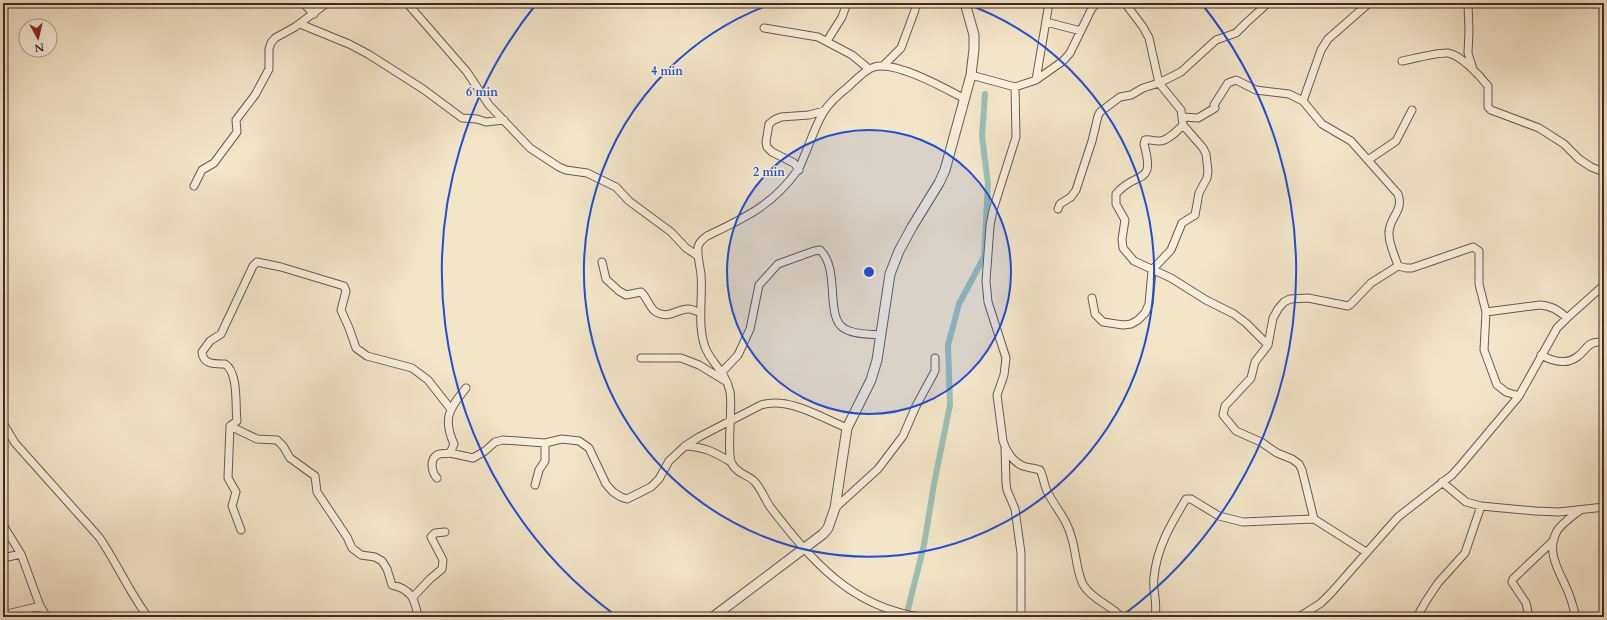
<svg xmlns="http://www.w3.org/2000/svg" width="1607" height="620" viewBox="0 0 1607 620" font-family="Cardo,serif">
<style>
.lines{fill:none;stroke-linecap:round;stroke-linejoin:round}
.canal{stroke:#9bbfb8;stroke-width:6}
.minor-casing{stroke:#6b5a4c;stroke-width:9}
.tertiary-casing{stroke:#6b5a4c;stroke-width:11}
.minor{stroke:#f7eedb;stroke-width:7}
.tertiary{stroke:#f7eedb;stroke-width:9}
.ring{fill:none;stroke:#1d4ed8;stroke-width:2}
.centre{fill:#1d4ed8;stroke:#f7eedb;stroke-width:2}
.ring-label{font-size:12px;text-anchor:middle;font-weight:bold;fill:#1d4ed8;stroke:#f7eedb;stroke-width:3;stroke-linejoin:round;paint-order:stroke}
</style>
<rect width="100%" height="100%" fill="#f3e5c8"/>
<filter id="stains"><feTurbulence type="fractalNoise" baseFrequency=".005" numOctaves="4"/><feColorMatrix values="0 0 0 0 .2 0 0 0 0 .09 0 0 0 0 .02 0 0 0 .5 -.17"/></filter>
<radialGradient id="worn" r=".72"><stop offset=".6" stop-color="#630" stop-opacity="0"/><stop offset="1" stop-color="#630" stop-opacity=".3"/></radialGradient>
<g class="lines">
<path class="canal" d="M906,617L924,545L934,484L950,405L948,345L959,304L984,257L988,184L982,136L985,94"/>
<defs>
<path id="minor" d="M303,3L314,14
M407,3L467,72L489,105L530,148L559,167L566,170L587,173L616,187L629,201L671,232L686,248L698,256
M1468,3L1469,31L1468,53L1473,69
M1046,22L1081,31
M300,24L349,44L368,54L423,89L462,118L477,119L486,122L504,120
M764,28L818,37L852,55L869,69
M827,41L842,17L847,3
M1402,61C1412,59 1439,52 1448,53C1461,55 1480,76 1488,86V107L1491,110L1539,128L1564,144L1579,159L1591,167L1604,172
M884,65L901,48L915,10L916,3
M971,75L1015,87L1036,80L1063,61L1070,53L1092,8L1097,3
M1036,80L1049,3
M1015,87L1016,137L993,210L990,226L986,281L988,302L1006,358L1004,375L997,395L1003,441C1006,451 1013,462 1023,466C1029,468 1034,468 1040,470C1044,478 1044,486 1048,493C1057,510 1067,519 1072,539C1076,552 1077,576 1084,586C1094,601 1111,605 1121,617
M1303,101L1321,50L1328,39L1369,3
M1183,117L1198,118L1215,108L1214,105L1228,83L1236,80L1256,90L1289,94L1303,101L1322,124L1351,141L1398,194C1404,211 1390,216 1389,232C1388,242 1395,256 1398,266
M1183,125C1177,131 1167,142 1158,141C1153,141 1150,139 1145,140L1144,144C1156,188 1136,169 1116,194V204L1125,220L1122,239L1123,248L1134,261L1171,278L1206,300L1234,314L1246,323L1268,345
M1368,160L1396,141L1412,110
M799,170L794,163L772,152L767,147L766,142L769,124L774,120L781,117L809,115L824,111
M194,186L202,170L214,163L237,132L236,120L255,95L269,69V49L271,43L275,38L295,27L327,3
M1058,209L1060,204L1071,197L1076,190L1092,141L1098,116L1100,112L1120,97L1131,95L1143,88L1159,83L1181,72L1216,40L1236,33L1246,23L1268,3
M602,262L606,279L619,291L626,295L641,292C647,297 650,309 656,312C669,320 678,308 689,309C693,309 697,312 701,313
M1398,266L1406,268H1412L1473,247L1479,251V284L1486,312L1484,350L1497,385L1506,392L1519,396
M1092,298L1095,314L1103,322L1123,325L1131,324L1138,320L1145,313L1149,304L1152,270L1171,250L1182,223L1195,215L1199,193L1207,178L1208,171L1206,154L1203,148L1183,125L1181,110L1159,83L1149,38L1143,27L1125,3
M1486,312L1540,305C1552,306 1558,310 1567,318
M1541,355C1552,361 1566,365 1577,357C1588,349 1586,341 1604,342
M641,358H681L699,365L727,382
M722,372L738,355L750,329L759,285L778,264L814,251L820,250C841,269 824,318 845,329C855,335 871,334 881,335
M466,388C450,408 442,418 454,444L450,453L473,458L485,451L495,442L503,440L545,443L562,439L579,441L589,448L606,484L613,492L621,497L627,499L651,487L659,479L669,461L685,446L699,437L761,405C788,396 822,418 847,428
M3,423L15,443L99,537C117,563 129,592 148,617
M230,426L237,421C235,406 239,373 225,364C215,364 203,365 202,352L210,341L221,334L253,266L257,262L281,267L344,286L346,291L341,310L349,328L356,348L367,356L412,368L428,380L450,408
M230,426L257,439L277,440L283,446L290,458L315,476L317,492L347,537L352,548L361,555L375,557L382,561L387,569L392,585C411,589 415,599 418,617
M230,426L228,478L236,492L232,506L241,530
M685,446C705,447 714,452 731,462
M1005,448L1006,483L1007,490L1015,509L1021,553V617
M437,478C432,473 429,460 437,455C441,453 446,454 450,453
M1442,482L1466,502L1481,506L1535,511L1559,512L1604,507
M535,485L539,470L545,461V443
M835,508L878,469L903,436L916,406L935,371V358
M1314,519L1302,470L1299,464L1292,459L1277,453L1261,442L1236,431L1223,415L1225,406L1251,378L1255,362L1268,345L1273,318L1278,309L1284,302L1290,299L1308,298L1348,306L1351,304L1371,283L1398,266
M3,525L21,554L40,606L47,617
M3,558L21,554
M413,597L430,579L442,569L443,560L431,537L435,533L445,532
M3,615L40,606
M921,617C851,607 812,561 771,508C765,500 762,490 755,482C748,474 738,475 732,464C726,454 733,407 730,392C726,372 711,363 705,347C697,324 703,298 701,274C700,266 697,256 698,247C699,242 703,239 707,236C744,218 772,206 797,171C801,166 803,158 806,152C811,139 816,125 823,113C829,103 839,94 848,87C856,80 864,70 874,67C895,60 946,89 965,99
M999,617H1022
M1155,617C1158,601 1152,591 1154,577C1157,547 1171,524 1186,499H1191L1219,516L1243,522L1314,519L1366,552
M1299,617L1321,603L1331,593L1398,517L1452,475L1461,465L1519,396L1557,328L1567,318L1604,285
M1417,617L1426,601L1438,583L1465,553L1481,506
M1529,617L1526,603L1512,582L1513,579L1554,540
M1576,617C1573,607 1571,597 1566,587C1558,569 1546,551 1557,531C1562,523 1573,516 1580,510"/>
<path id="tertiary" d="M713,617L823,534L828,528L835,508L847,428L871,380L877,360L890,274L899,251L912,227L939,183L945,170L971,75L974,49V35L965,3"/>
</defs>
<use href="#minor" class="minor-casing"/>
<use href="#tertiary" class="tertiary-casing"/>
<use href="#minor" class="minor"/>
<use href="#tertiary" class="tertiary"/>
</g>
<circle cx="869" cy="272" r="142" fill="#1d4ed8" fill-opacity=".12"/>
<g class="ring">
<circle cx="869" cy="272" r="142"/>
<path d="M964 3A285 285 0 1 1 774 3"/>
<path d="M615 615A427 427 0 0 1 537 3M1201 3A427 427 0 0 1 1123 615"/>
</g>
<circle cx="869" cy="272" r="6" class="centre"/>
<g class="ring-label">
<text x="667" y="75">4 min</text>
<text x="482" y="96">6 min</text>
<text x="769" y="176">2 min</text>
</g>
<rect width="1607" height="620" fill="none" stroke="#f3e5c8" stroke-width="16"/>
<rect x="4" y="4" width="1599" height="612" fill="none" stroke="#3e2c22" stroke-width="2"/>
<rect x="8" y="8" width="1591" height="604" fill="none" stroke="#3e2c22"/>
<g transform="translate(38 38) rotate(172)"><circle r="19" fill="#f7eedb" stroke="#ada091"/>
<path d="M0-3L7 15L0 10L-7 15Z" fill="#8f2418"/>
<text y="-6" font-size="11" font-weight="bold" text-anchor="middle" fill="#3e2c22">N</text>
</g>
<rect width="100%" height="100%" filter="url(#stains)"/>
<rect width="100%" height="100%" fill="url(#worn)"/>
</svg>
